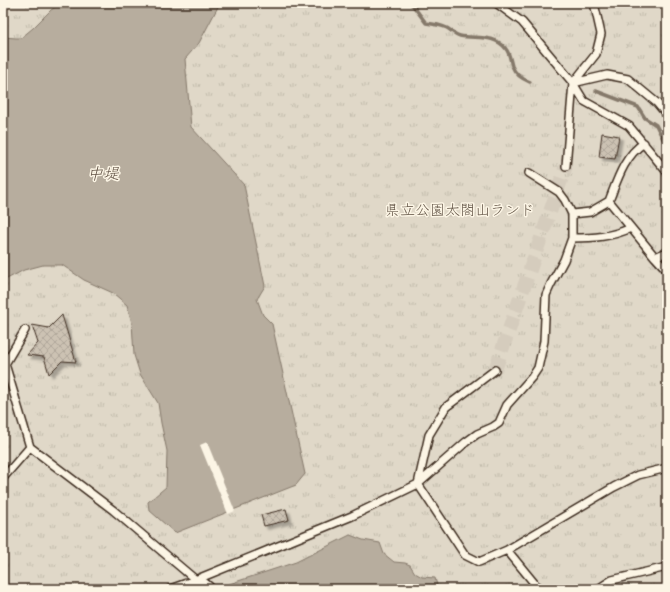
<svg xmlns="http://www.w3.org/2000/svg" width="670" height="592" viewBox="0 0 670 592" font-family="'Architects Daughter','Klee One',sans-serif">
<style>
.park{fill:url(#park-tufts);stroke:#8e8173}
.water{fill:#b7ad9e;stroke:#85796b}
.pier{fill:#fcf5e5}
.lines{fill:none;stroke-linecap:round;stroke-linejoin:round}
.stream{stroke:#85796b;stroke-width:3.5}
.building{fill:url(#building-cross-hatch);stroke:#3b2a1e;filter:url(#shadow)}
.minor-tunnel{stroke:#d5ccbd;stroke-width:14;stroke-dasharray:14 7;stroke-linecap:butt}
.service-casing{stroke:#3b2a1e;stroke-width:10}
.minor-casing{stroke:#3b2a1e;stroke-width:17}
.service{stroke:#fcf5e5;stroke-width:7}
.minor{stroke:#fcf5e5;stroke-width:14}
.labels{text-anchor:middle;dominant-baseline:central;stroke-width:3;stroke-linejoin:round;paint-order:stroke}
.park-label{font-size:15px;fill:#645648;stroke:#fcf5e5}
.water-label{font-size:16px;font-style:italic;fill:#605144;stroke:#fcf5e5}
</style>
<defs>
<pattern id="park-tufts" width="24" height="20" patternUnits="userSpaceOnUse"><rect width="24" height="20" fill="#e0d8c8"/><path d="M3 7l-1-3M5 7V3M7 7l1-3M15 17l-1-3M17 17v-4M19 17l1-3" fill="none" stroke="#c1baab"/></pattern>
<pattern id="building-cross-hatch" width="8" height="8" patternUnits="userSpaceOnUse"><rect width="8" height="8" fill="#ccc2b3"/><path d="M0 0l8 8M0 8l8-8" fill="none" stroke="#b0a79a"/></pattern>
<filter id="shadow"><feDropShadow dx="3.5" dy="3.5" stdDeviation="1" flood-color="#0004"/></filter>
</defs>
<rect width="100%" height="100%" fill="#fcf5e5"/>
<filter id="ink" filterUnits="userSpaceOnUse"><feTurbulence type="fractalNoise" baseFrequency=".025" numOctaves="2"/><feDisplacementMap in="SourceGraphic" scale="8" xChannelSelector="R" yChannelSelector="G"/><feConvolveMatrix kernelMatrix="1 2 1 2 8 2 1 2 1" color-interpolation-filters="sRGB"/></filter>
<g filter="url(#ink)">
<path class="park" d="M3,3H667V589H3Z"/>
<path class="water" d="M61,3H220L199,43L185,59L191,127L244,185L265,286L257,299L263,315L272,324L305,474L296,485L175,533L149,510L148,502L166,487L167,451L161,423L158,403L140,374L134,355L132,323L127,305L113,293L84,280L62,265H43L24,270L3,281V37L16,38H21L33,28L51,10Z
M350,535L363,540L380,543L384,554L394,562L405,563L410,565L415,573L422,577L435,578L438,589H214L296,562Z"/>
<path class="pier" d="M207,442L235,511L228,514L200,445Z"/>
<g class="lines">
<path class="stream" d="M411,3L426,23C434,24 440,25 447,28C452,31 455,35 460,36C476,39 495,34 506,49C510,54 510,60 512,66C515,74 522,79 530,82
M596,91L638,107L645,118L656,125L663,139L667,145"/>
</g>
<path class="building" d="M602,133L619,136L615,159L599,157Z
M62,315L76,362L62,361L49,374L44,357L27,355L38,343L32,325L49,328Z
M286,509L289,520L264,526L261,515Z"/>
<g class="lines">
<path class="minor-tunnel" d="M495,370L566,166"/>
<defs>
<path id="service" d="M496,3L522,22L573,83L584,101L629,126L667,172
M573,83L607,75L628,79L657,103L667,115
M644,143C624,156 617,181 609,201L655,257L667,252
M566,166L573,83L596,54L601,34L594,3
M529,173L559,192L565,200L572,214
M572,238V214L590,212L609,201
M655,257L667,270
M666,316L667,314
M25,330L5,364L30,447
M495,370L446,407L429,435L418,484L465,555L479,562L507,550L539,589
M3,478L30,447L113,510L197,581
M507,550L614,487L638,475L667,468
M170,589L195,580L352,516L418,484L466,442L477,434L493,427L499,423L507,405L532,377L538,368L544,341L546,295L551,284L564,260L572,238C594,238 611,237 631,228
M598,589L612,580L667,567"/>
<path id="minor" d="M202,585L207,589"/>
</defs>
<use href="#service" class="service-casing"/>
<use href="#minor" class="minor-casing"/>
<use href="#service" class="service"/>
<use href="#minor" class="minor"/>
</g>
</g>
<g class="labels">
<g class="park-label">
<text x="460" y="210">県立公園太閤山ランド</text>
</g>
<g class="water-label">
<text x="103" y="174">中堤</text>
</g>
</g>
<rect width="670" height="592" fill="none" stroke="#fcf5e5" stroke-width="16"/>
<rect x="8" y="8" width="654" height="576" fill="none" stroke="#3b2a1e" stroke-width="1.5" filter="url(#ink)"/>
</svg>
